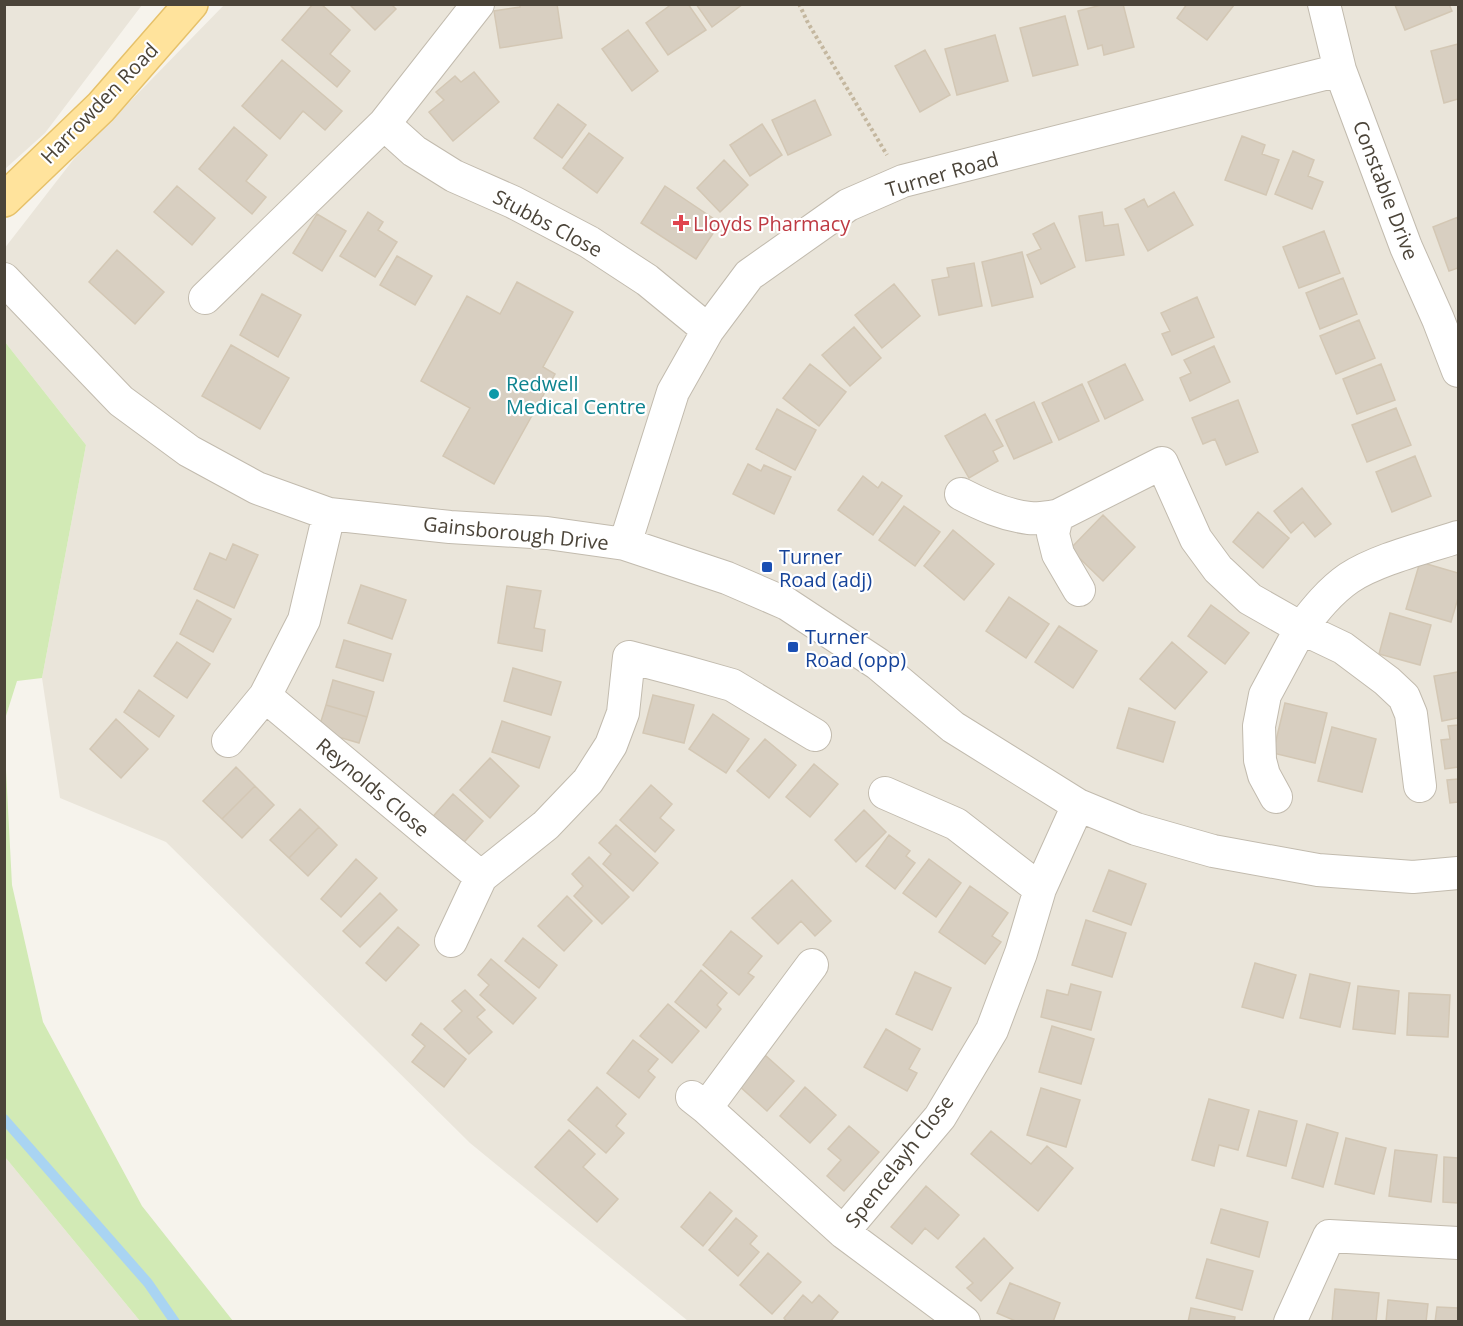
<svg xmlns="http://www.w3.org/2000/svg" width="1463" height="1326" viewBox="0 0 1463 1326" font-family="'Open Sans',sans-serif">
<style>
.residential{fill:#eae5da}
.green{fill:#d2eab5}
.lines{fill:none;stroke-linecap:round;stroke-linejoin:round}
.stream{stroke:#a9d4f2;stroke-width:10}
.building{fill:#d8cfc1;stroke:#d3c7b4;stroke-width:1.5}
.minor-casing{stroke:#c2bbae;stroke-width:34}
.major-casing{stroke:#e6c16a;stroke-width:36}
.path{stroke:#c4b79f;stroke-width:4;stroke-dasharray:3 3;stroke-linecap:butt}
.minor{stroke:#fff;stroke-width:32}
.major{stroke:#ffe39c;stroke-width:33}
.health-dot{fill:#e0444e;stroke:#fff;stroke-width:2}
.culture-dot{fill:#0f9aa8;stroke:#fff;stroke-width:2}
.transit-dot{fill:#1a4fb4;stroke:#fff;stroke-width:2}
.labels{text-anchor:middle;dominant-baseline:central;stroke-width:4.5;stroke-linejoin:round;paint-order:stroke}
.street-label{font-size:20px;fill:#4b4439;stroke:#fff}
.health-label{font-size:20px;fill:#be3a42;stroke:#fff;text-anchor:start}
.culture-label{font-size:20px;fill:#0d838f;stroke:#fff;text-anchor:start}
.transit-label{font-size:20px;fill:#164399;stroke:#fff;text-anchor:start}
</style>
<rect width="100%" height="100%" fill="#f6f3ec"/>
<path class="residential" d="M5,4L142,5L45,133L5,169Z
M224,5H1458V1321H688L470,1143L166,842L60,798L42,678L86,445L5,342L4,249L73,160Z
M5,1157L140,1321H5Z"/>
<path class="green" d="M5,342L86,445L42,678L17,681L5,719Z
M5,751L12,885L43,1022L142,1206L233,1321H140L5,1157Z"/>
<g class="lines">
<path class="stream" d="M4,1119L148,1283L175,1322"/>
</g>
<path class="building" d="M313,4H321L350,30L330,54L350,71L337,87L282,40Z
M349,4H391L396,9L375,30Z
M520,4H557L562,38L500,48L494,11L520,7Z
M672,4H688L706,30L668,55L646,23Z
M696,4H743L712,27Z
M1105,4H1123L1134,47L1104,55L1102,45L1088,49L1078,11Z
M1187,4H1233L1234,5L1207,40L1177,18Z
M1449,4L1452,11L1405,30L1395,5Z
M1065,16L1078,65L1033,76L1020,28Z
M628,30L658,71L632,91L602,49Z
M995,35L1008,81L957,95L945,49Z
M1458,44V99L1444,103L1431,51Z
M925,50L950,95L920,112L895,66Z
M282,60L342,111L325,130L303,111L280,139L242,106Z
M474,72L499,102L453,141L429,112L444,100L436,92L455,76L461,82Z
M815,100L831,135L788,155L772,120Z
M558,104L586,125L562,158L534,138Z
M762,124L782,155L750,176L730,145Z
M234,127L267,155L246,181L266,197L252,214L199,169Z
M589,133L623,158L597,193L563,168Z
M1242,136L1265,145L1262,154L1279,160L1266,195L1225,180Z
M1293,151L1314,160L1308,176L1323,182L1312,209L1275,194Z
M724,160L748,185L720,212L697,188Z
M177,186L215,218L192,245L154,212Z
M665,186L720,223L696,259L641,223Z
M1174,192L1193,225L1148,251L1125,209L1144,199L1148,207Z
M368,212L383,222L378,230L397,242L375,277L340,256Z
M1102,212L1104,226L1118,224L1124,255L1086,261L1079,216Z
M317,214L346,231L322,271L293,253Z
M1458,217V268L1449,271L1433,227Z
M1054,223L1075,267L1041,284L1027,255L1041,249L1033,234Z
M1324,231L1340,273L1299,288L1283,247Z
M117,250L164,292L135,324L89,282Z
M1022,252L1033,297L992,306L982,262Z
M397,256L432,276L415,305L380,285Z
M974,263L982,306L939,315L932,280L949,277L947,268Z
M1343,278L1357,314L1320,329L1306,293Z
M517,282L573,312L543,367L555,374L494,484L443,456L470,408L421,381L467,296L500,314Z
M894,284L920,316L882,348L855,315Z
M262,294L301,315L278,357L240,335Z
M1197,297L1214,337L1172,355L1162,334L1170,331L1161,313Z
M1359,320L1375,358L1336,374L1320,336Z
M854,327L881,358L850,386L822,355Z
M231,345L289,378L260,429L202,396Z
M1214,346L1230,382L1190,401L1180,378L1191,373L1184,360Z
M810,364L846,392L819,426L783,398Z
M1125,364L1143,400L1105,419L1088,382Z
M1381,364L1395,400L1357,414L1343,379Z
M1082,384L1099,421L1059,440L1042,403Z
M1238,400L1258,452L1226,465L1215,439L1203,444L1192,418Z
M1034,402L1052,442L1014,459L996,420Z
M1396,408L1411,445L1367,462L1352,425Z
M777,409L816,430L795,470L756,449Z
M985,414L1003,446L993,451L998,461L969,478L945,436Z
M1415,456L1431,496L1392,512L1376,472Z
M748,464L761,471L764,465L791,477L774,514L733,494Z
M863,476L878,488L882,482L902,496L873,535L838,510Z
M1302,488L1331,524L1315,537L1303,522L1291,533L1274,511Z
M904,506L940,532L915,566L879,540Z
M1258,512L1289,538L1263,568L1233,542Z
M1103,515L1135,547L1103,581L1070,549Z
M953,530L994,564L964,600L924,566Z
M233,544L258,555L234,608L194,589L210,553L226,560Z
M1420,562L1458,573V598L1451,622L1406,609Z
M361,585L406,600L392,639L348,623Z
M507,586L541,591L534,628L545,630L542,651L498,643Z
M1009,597L1049,624L1026,658L986,631Z
M197,600L231,619L213,652L180,634Z
M1211,605L1249,633L1225,664L1188,636Z
M1390,613L1431,625L1420,665L1379,654Z
M1059,626L1097,651L1073,688L1035,662Z
M344,640L391,654L383,681L336,667Z
M177,642L210,664L187,698L154,676Z
M1172,642L1207,672L1175,709L1140,679Z
M513,668L561,682L551,715L504,701Z
M1458,672V718L1442,721L1434,676Z
M333,680L374,692L367,717L326,705Z
M139,690L174,716L159,737L124,712Z
M653,695L694,705L684,743L643,733Z
M1285,703L1327,713L1315,763L1273,753Z
M326,705L367,717L359,743L318,731Z
M1129,708L1175,722L1163,762L1117,748Z
M713,714L749,739L726,773L689,749Z
M116,719L148,749L121,778L90,749Z
M502,721L550,737L539,768L492,752Z
M1458,725V767L1445,769L1441,740L1450,739L1448,726Z
M1332,727L1376,739L1362,792L1318,781Z
M765,739L796,765L769,798L737,771Z
M490,758L519,786L490,818L460,790Z
M814,764L838,784L810,817L786,797Z
M236,767L255,786L222,819L203,801Z
M1458,779V804V802L1450,803L1447,780Z
M651,785L672,804L660,818L674,830L655,852L620,820Z
M255,786L274,805L242,838L222,819Z
M453,794L483,821L458,849L428,822Z
M300,809L319,827L289,858L270,840Z
M864,810L886,832L856,862L835,840Z
M616,825L658,863L633,891L603,864L611,854L599,843Z
M319,827L337,845L308,876L289,858Z
M889,835L910,851L906,856L915,863L895,889L866,866Z
M589,857L629,897L602,924L574,896L583,886L572,874Z
M356,859L377,878L341,917L321,899Z
M929,859L961,883L936,917L903,893Z
M1109,870L1146,884L1131,925L1093,911Z
M792,880L831,921L815,936L801,921L778,944L752,918Z
M970,886L1008,913L992,936L1001,942L985,964L939,932Z
M380,893L397,910L360,947L343,931Z
M567,896L592,921L564,951L538,926Z
M1086,920L1126,933L1112,977L1072,965Z
M398,927L419,945L386,981L366,963Z
M731,931L762,956L748,973L754,977L739,995L703,965Z
M523,938L557,965L539,988L505,961Z
M491,959L536,998L513,1024L480,995L489,985L478,975Z
M1255,963L1296,975L1283,1018L1242,1007Z
M701,970L727,993L717,1005L721,1009L706,1028L675,1002Z
M915,972L951,988L932,1030L896,1014Z
M1310,974L1350,983L1340,1027L1300,1018Z
M1071,984L1101,992L1091,1030L1041,1017L1047,990L1068,995Z
M1358,986L1399,991L1395,1034L1353,1029Z
M465,990L485,1010L477,1017L492,1032L469,1054L444,1029L462,1011L452,1001Z
M1409,993L1450,995L1448,1037L1407,1035Z
M668,1004L699,1031L672,1063L640,1036Z
M421,1023L466,1059L444,1087L412,1062L425,1046L412,1035Z
M1052,1026L1094,1039L1081,1084L1039,1072Z
M886,1029L920,1049L909,1069L917,1073L907,1091L864,1067Z
M633,1040L658,1059L648,1071L655,1077L639,1098L607,1073Z
M765,1055L794,1081L767,1111L738,1085Z
M597,1087L626,1114L616,1126L624,1133L606,1153L568,1120Z
M805,1087L836,1115L810,1143L780,1116Z
M1041,1088L1080,1100L1066,1147L1027,1135Z
M1209,1099L1249,1110L1238,1150L1219,1145L1214,1166L1192,1160Z
M1259,1111L1297,1121L1286,1166L1247,1156Z
M1307,1124L1338,1133L1323,1187L1292,1178Z
M849,1126L879,1152L844,1191L827,1176L841,1160L828,1149Z
M569,1130L595,1154L583,1167L618,1199L597,1222L535,1167Z
M991,1131L1031,1164L1047,1146L1073,1168L1038,1211L971,1154Z
M1346,1138L1386,1148L1374,1194L1335,1184Z
M1395,1150L1437,1155L1431,1202L1389,1196Z
M1444,1157L1458,1158V1203L1443,1202Z
M926,1186L959,1215L938,1239L925,1228L912,1244L891,1227Z
M710,1192L732,1211L703,1246L681,1227Z
M1221,1209L1268,1222L1259,1257L1211,1243Z
M736,1218L757,1236L750,1244L759,1252L738,1276L709,1250Z
M984,1238L1013,1268L981,1301L967,1288L973,1283L956,1267Z
M768,1253L801,1282L772,1314L740,1285Z
M1207,1259L1253,1271L1242,1310L1196,1298Z
M1010,1283L1060,1303L1053,1322H1018L997,1313Z
M1335,1289L1379,1293L1376,1322H1332Z
M803,1295L812,1303L819,1295L838,1312L830,1322H787L784,1318Z
M1388,1300L1428,1304L1426,1322H1386Z
M1437,1307L1458,1308V1322H1435Z
M1191,1308L1235,1317L1234,1322H1188Z"/>
<g class="lines">
<defs>
<path id="minor" d="M478,4L384,124L414,151L454,176L513,202L589,242L647,280L708,330
M1324,4L1340,70L1406,247L1438,319L1458,371
M4,279L121,401L189,451L257,488L329,514L450,527L547,533L625,544L727,578L787,604L878,664L953,727L1078,805L1136,829L1213,851L1318,870L1413,877L1458,873
M205,298L384,124
M961,494C982,505 1004,515 1029,518C1038,519 1048,517 1057,516
M625,544L673,392L708,330L749,275L848,205L903,181L1340,70
M1079,590L1058,554L1053,534L1057,516L1162,463L1196,539L1218,569L1250,599L1301,628C1315,610 1330,591 1349,578C1378,559 1425,548 1458,537
M265,696L481,877
M228,741L265,696L304,620L329,514
M885,793L956,824L1040,889
M1276,797L1264,775L1260,760L1259,726L1265,695L1301,628L1343,648L1387,681L1404,697L1411,714L1420,786
M451,941L481,877L546,825L588,781L611,745L623,713L629,657L686,672L732,685L815,735
M692,1097L706,1108L843,1232L964,1322
M706,1108L812,965
M843,1232L940,1117L992,1030L1021,953L1040,889L1078,805
M1290,1322L1329,1236L1458,1243"/>
<path id="major" d="M4,200L101,107L191,4"/>
</defs>
<use href="#minor" class="minor-casing"/>
<use href="#major" class="major-casing"/>
<path class="path" d="M799,4L808,23L887,155"/>
<use href="#minor" class="minor"/>
<use href="#major" class="major"/>
</g>
<path class="health-dot" d="M678 214h6v6h6v6h-6v6h-6v-6h-6v-6h6z"/>
<circle class="culture-dot" cx="494" cy="394" r="6"/>
<g class="transit-dot">
<rect x="761" y="561" width="12" height="12" rx="3"/>
<rect x="787" y="641" width="12" height="12" rx="3"/>
</g>
<g class="labels">
<g class="street-label">
<text transform="translate(99 103) rotate(-46)">Harrowden Road</text>
<text transform="translate(942 174) rotate(-16)">Turner Road</text>
<text transform="translate(1386 190) rotate(69)">Constable Drive</text>
<text transform="translate(548 223) rotate(28)">Stubbs Close</text>
<text transform="translate(516 533) rotate(6)">Gainsborough Drive</text>
<text transform="translate(373 787) rotate(40)">Reynolds Close</text>
<text transform="translate(899 1161) rotate(-52)">Spencelayh Close</text>
</g>
<g class="health-label">
<text x="693" y="223">Lloyds Pharmacy</text>
</g>
<g class="culture-label">
<text x="506" y="383">Redwell<tspan x="506" dy="23">Medical Centre</tspan></text>
</g>
<g class="transit-label">
<text x="779" y="556">Turner<tspan x="779" dy="23">Road (adj)</tspan></text>
<text x="805" y="636">Turner<tspan x="805" dy="23">Road (opp)</tspan></text>
</g>
</g>
<rect width="1463" height="1326" fill="none" stroke="#4b4439" stroke-width="12"/>
</svg>
